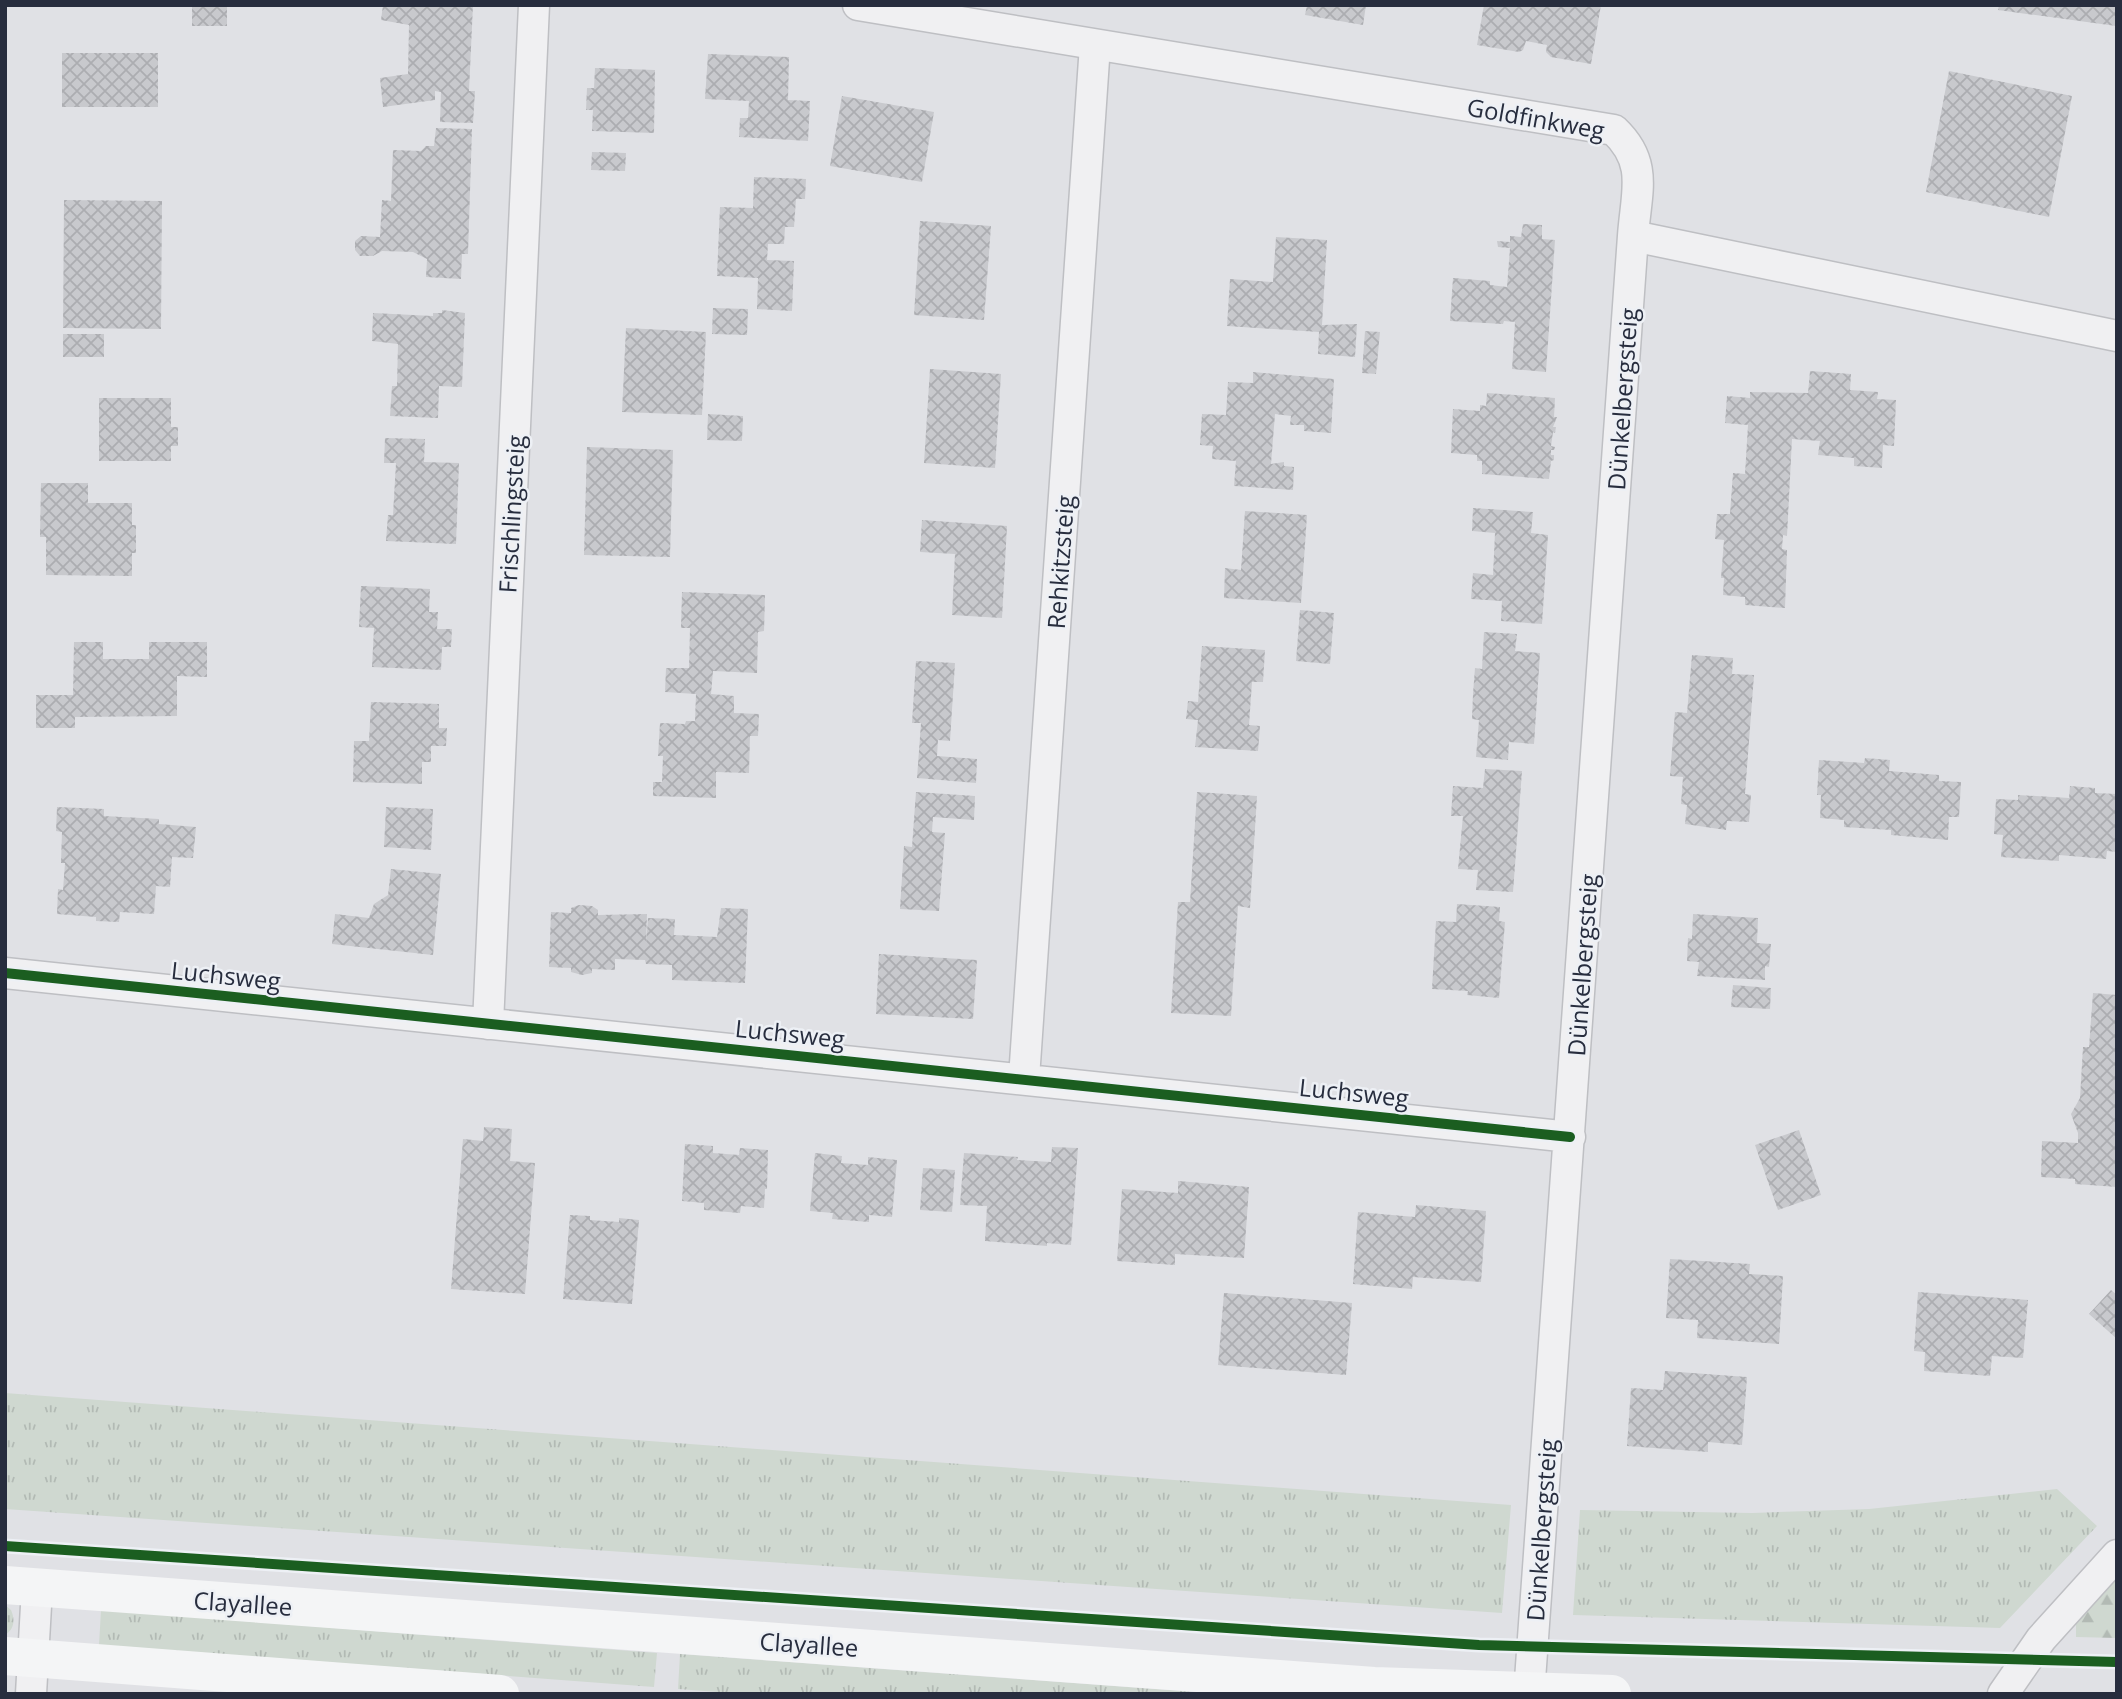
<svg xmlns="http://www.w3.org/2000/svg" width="2122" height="1699" viewBox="0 0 2122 1699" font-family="'Open Sans',sans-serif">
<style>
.grass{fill:url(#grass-tufts)}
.forest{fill:url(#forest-firs)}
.building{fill:url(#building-cross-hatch)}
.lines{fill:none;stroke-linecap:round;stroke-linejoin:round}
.street-casing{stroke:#bebfc3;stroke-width:33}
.street{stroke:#f0f0f2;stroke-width:30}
.secondary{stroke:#f4f5f6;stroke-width:38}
.cycleway-casing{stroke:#edf0f5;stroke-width:15}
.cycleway{stroke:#1b5e20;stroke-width:10}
.labels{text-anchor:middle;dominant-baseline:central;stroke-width:5;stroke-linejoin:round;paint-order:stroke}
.street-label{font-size:24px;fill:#272d3e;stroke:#edf0f5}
</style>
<defs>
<pattern id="grass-tufts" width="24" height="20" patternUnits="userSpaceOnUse" patternTransform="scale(1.75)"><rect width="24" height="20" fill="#cfd8d0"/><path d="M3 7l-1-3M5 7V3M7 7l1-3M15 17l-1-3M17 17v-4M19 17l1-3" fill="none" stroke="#b2bab4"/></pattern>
<pattern id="forest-firs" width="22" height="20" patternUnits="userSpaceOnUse" patternTransform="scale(1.75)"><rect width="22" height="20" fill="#cfd8d0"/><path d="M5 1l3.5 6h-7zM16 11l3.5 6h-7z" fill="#b2bab4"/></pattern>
<pattern id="building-cross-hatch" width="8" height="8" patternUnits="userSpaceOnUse" patternTransform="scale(1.75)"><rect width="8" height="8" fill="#c8c9cd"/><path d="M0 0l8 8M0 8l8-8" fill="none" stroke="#acadb1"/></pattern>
</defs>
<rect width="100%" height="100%" fill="#e0e1e5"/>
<path class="grass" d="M5,1393L1511,1505L1502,1613L5,1509Z
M2057,1489L2097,1526L2000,1628L1573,1615L1580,1510L1752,1513L1869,1509Z
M5,1605L11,1610C15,1619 15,1629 5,1635Z
M101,1610L657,1653L654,1687L99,1645Z
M680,1654L1222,1694H744L678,1689Z"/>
<path class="forest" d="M2117,1574V1638L2076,1637V1620Z"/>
<path class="building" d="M192,5H227V26H192Z
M383,5H473L469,91H475L473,123L440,122L441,92L435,91V100L383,107L380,78L408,74L409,25L381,20Z
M1307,5H1366L1363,25L1305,15Z
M1484,5H1601L1591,64L1551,57L1546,52L1547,45L1526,41L1523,50L1519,52L1477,45Z
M1999,5H2117V20L2116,26L1998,10Z
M62,53H158V107H62Z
M708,54L789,57L788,100L810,101L808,141L739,137L740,118H748L749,101L705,99Z
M595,68L655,70L654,133L592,131L593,110H586L587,88H594Z
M1949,71L2072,96L2049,217L1926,192Z
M842,96L934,112L922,182L830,166Z
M436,128L472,129L468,254H462L461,279L426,277L427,259L413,252L382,251L373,256H360L355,250V241L361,236L380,237L382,200L391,201L393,150L421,151L426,146H434Z
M592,152L626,153L625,171L591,170Z
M754,177L806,179L805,199H796L794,227H785L784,244H768L767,260L794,261L792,311L757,309L758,278L717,276L720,207L753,208Z
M64,200L162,201L161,329L63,328Z
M920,221L991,226L984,320L914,315Z
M1523,224L1542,225V239L1555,240L1546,372L1512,369L1515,322L1504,321L1503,324L1450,321L1453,278L1490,281V285L1507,287L1510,248L1498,247L1497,241L1510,242V236L1521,237Z
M1276,237L1327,240L1322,325L1357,324L1355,357L1318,354L1319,332L1227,326L1230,279L1273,282Z
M713,308L748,309L747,335L712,334Z
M442,310L465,313L462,387L439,386L438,418L390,416L392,386H397L398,344L372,341L373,313L433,316V313H442Z
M626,328L706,332L702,415L622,412Z
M1365,331L1380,332L1376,374L1362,373Z
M63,334H104V357H63Z
M930,369L1001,374L995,468L924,463Z
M1810,371L1851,374L1850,390L1878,392L1877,399L1896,400L1894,446L1883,445L1882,468L1854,466V458L1818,455L1820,441L1792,439L1787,536L1783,535L1782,549L1787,550L1785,608L1745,605V597L1723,595L1724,578H1721L1724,540L1715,539L1717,514H1730L1733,473L1745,474L1748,425L1725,423L1727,396L1750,398V392L1808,393Z
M1253,372L1334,379L1331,433L1304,431V425H1290L1291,416L1275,414L1271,464L1284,462V466L1294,467L1293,490L1234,486L1236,461L1212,459L1213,446L1200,445L1202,414L1226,415L1228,382L1253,383Z
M1487,393L1555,398L1554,417H1557L1553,427H1556L1555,433L1553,432L1551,446L1555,447L1554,450H1551V455H1554V460L1551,461L1549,479L1482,474V461H1477V455L1451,453L1453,409L1480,411V405L1486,406Z
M99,398H171V427H178V446H171V461H99Z
M708,414L743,416L742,441L707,440Z
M385,438L425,439L424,462L459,463L456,544L386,541L388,515H393L396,463H384Z
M587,447L673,450L670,557L584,555Z
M41,483H88V503H132V525H136V553H132V576L46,575V537H40Z
M1473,508L1533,512L1531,533L1548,535L1542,624L1501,621L1502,601L1471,599L1473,573L1493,575L1495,533L1472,531Z
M1245,511L1307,515L1301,603L1224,598L1225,568L1241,570Z
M922,520L1007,526L1002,618L952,615L955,554L920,552Z
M361,586L430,589L429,612H438L437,629H452L451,647H442L441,670L372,667L374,628L359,627Z
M682,592L765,595L764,631L758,632L757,673L713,671L711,694L734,696V713L759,714L758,736H750L749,773L716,772V798L653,796V782H662L663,756H658L660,723L685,724L686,721H695L696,694L665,692L666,668H689L690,628H681Z
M1300,610L1334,613L1330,664L1296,661Z
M1484,632L1517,634L1515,651L1540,653L1534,744L1509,742L1508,760L1476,757L1479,720L1472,719L1473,694L1475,668L1482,669Z
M74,642H103V659H149V642H207V677L177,676V716L75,717V728H36V695H73Z
M1202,646L1265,650L1263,682H1252L1249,725L1260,726L1258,751L1195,747L1198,720L1186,719L1188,701L1198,702Z
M1692,655L1733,658L1732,674L1754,675L1745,794L1751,795L1749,822L1727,821L1726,830L1685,824L1687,805L1681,804L1683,777L1670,776L1675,712L1687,713Z
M916,661L955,663L950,741L938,740L937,756L977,759L976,783L917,778L921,723H912Z
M371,702L439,704V728H447L446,746H431V762H422V784L353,782L354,741H369Z
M1865,758L1890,760L1889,771L1939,775V781L1961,782L1959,817H1949L1948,840L1891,835V830L1844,827V820L1820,818L1821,795H1817L1819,760L1864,763Z
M1485,769L1522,771L1513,892L1476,890L1478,870L1458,869L1463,816H1451L1453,786L1483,788Z
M2070,786L2095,788V793L2117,794V852L2107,851L2106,859L2059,855V861L2001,857L2003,835L1994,834L1996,799L2018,800V795L2069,798Z
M916,792L975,796L974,820L933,817L932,832L945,833L939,911L900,909L904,846L912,847Z
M1197,792L1257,796L1250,908L1238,906L1231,1016L1171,1013L1178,902H1190Z
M57,807L104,809V816L159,819V824L196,827L193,858L172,857L170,887L156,886L154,914L120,912L119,922L96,921V917L57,914L58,889L63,890L65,863H61L62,832L56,831Z
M386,807L433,809L431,850L384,847Z
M391,869L441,874L433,955L332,944L335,914L369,918L374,904L388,895Z
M1457,904L1500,907L1499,921L1505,922L1499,998L1467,995L1468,991L1432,989L1436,921L1456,922Z
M579,905L592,906L598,910V915L647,914L646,944L648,918L675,919L674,935L717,937L721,908L748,909L745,983L672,980V965L646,964L645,960L615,959V970L592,969V973L582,975L571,972V968L549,967L551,912L571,913V908Z
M1693,914L1758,918L1757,943L1771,944L1769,967L1765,966V980L1697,976L1699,962L1687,961L1688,938L1692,939Z
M879,954L977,960L973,1019L876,1014Z
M1733,985L1771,988L1770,1009L1731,1007Z
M2093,993L2117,995V1187L2075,1184V1179L2041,1177L2042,1141L2078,1143V1133L2071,1114L2080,1098L2083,1047H2089Z
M484,1127L512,1129L510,1161L535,1163L525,1294L451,1289L463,1139L483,1141Z
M1799,1130L1821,1195L1778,1210L1755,1145Z
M685,1144L713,1146V1153L739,1155L740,1148L768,1150L767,1189H765L764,1208L741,1206L740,1213L704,1210V1203L682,1201Z
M1052,1147L1078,1148L1071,1245L1047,1243V1246L985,1241L987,1206L960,1205L964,1153L1018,1157L1017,1160L1051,1162Z
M815,1153L842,1156L841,1163L868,1165V1157L897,1160L892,1217L869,1215V1222L832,1219L833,1213L810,1211Z
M923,1168L955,1170L952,1212L920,1210Z
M1178,1181L1249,1187L1244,1258L1175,1254V1265L1117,1261L1122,1189L1178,1193Z
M1416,1205L1486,1211L1481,1282L1413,1277L1412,1289L1353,1284L1358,1212L1415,1217Z
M570,1215L590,1216V1220L619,1222V1218L639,1220L632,1304L563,1299Z
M1670,1259L1750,1264L1749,1274L1783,1276L1779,1344L1697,1338L1698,1320L1666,1318Z
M2111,1290L2117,1295V1339L2089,1314Z
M1918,1292L2028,1300L2023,1358L1992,1356L1990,1376L1924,1371L1925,1352L1914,1351Z
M1224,1293L1352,1303L1346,1375L1218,1365Z
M1665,1371L1747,1377L1742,1445L1708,1442V1452L1627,1446L1631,1388L1663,1390Z"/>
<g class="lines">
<defs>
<path id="street" d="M858,5L1614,130C1649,163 1636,192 1633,236L2117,336
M5,973L1570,1137
M488,1024L534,5
M1024,1078L1095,45
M31,1694L37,1588
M1529,1694L1633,236
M2003,1694L2041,1639L2117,1555"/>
</defs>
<use href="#street" class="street-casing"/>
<use href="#street" class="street"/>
<path class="secondary" d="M5,1585L1374,1686L1612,1694
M5,1656L500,1694"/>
<defs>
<path id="cycleway" d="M5,973L1570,1137
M5,1546L1479,1645L2117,1662"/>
</defs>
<use href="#cycleway" class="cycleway-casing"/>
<use href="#cycleway" class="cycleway"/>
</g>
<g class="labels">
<g class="street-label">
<text transform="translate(1536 118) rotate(10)">Goldfinkweg</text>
<text transform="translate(1622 399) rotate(-86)">Dünkelbergsteig</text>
<text transform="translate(511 514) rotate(-87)">Frischlingsteig</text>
<text transform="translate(1060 562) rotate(-86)">Rehkitzsteig</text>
<text transform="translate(1582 965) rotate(-86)">Dünkelbergsteig</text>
<text transform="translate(226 975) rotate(6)">Luchsweg</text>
<text transform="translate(790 1033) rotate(6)">Luchsweg</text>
<text transform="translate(1354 1092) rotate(6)">Luchsweg</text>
<text transform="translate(1541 1530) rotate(-86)">Dünkelbergsteig</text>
<text transform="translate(243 1603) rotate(4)">Clayallee</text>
<text transform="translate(809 1644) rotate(4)">Clayallee</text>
</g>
</g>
<rect width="2122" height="1699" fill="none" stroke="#272d3e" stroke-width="14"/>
</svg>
